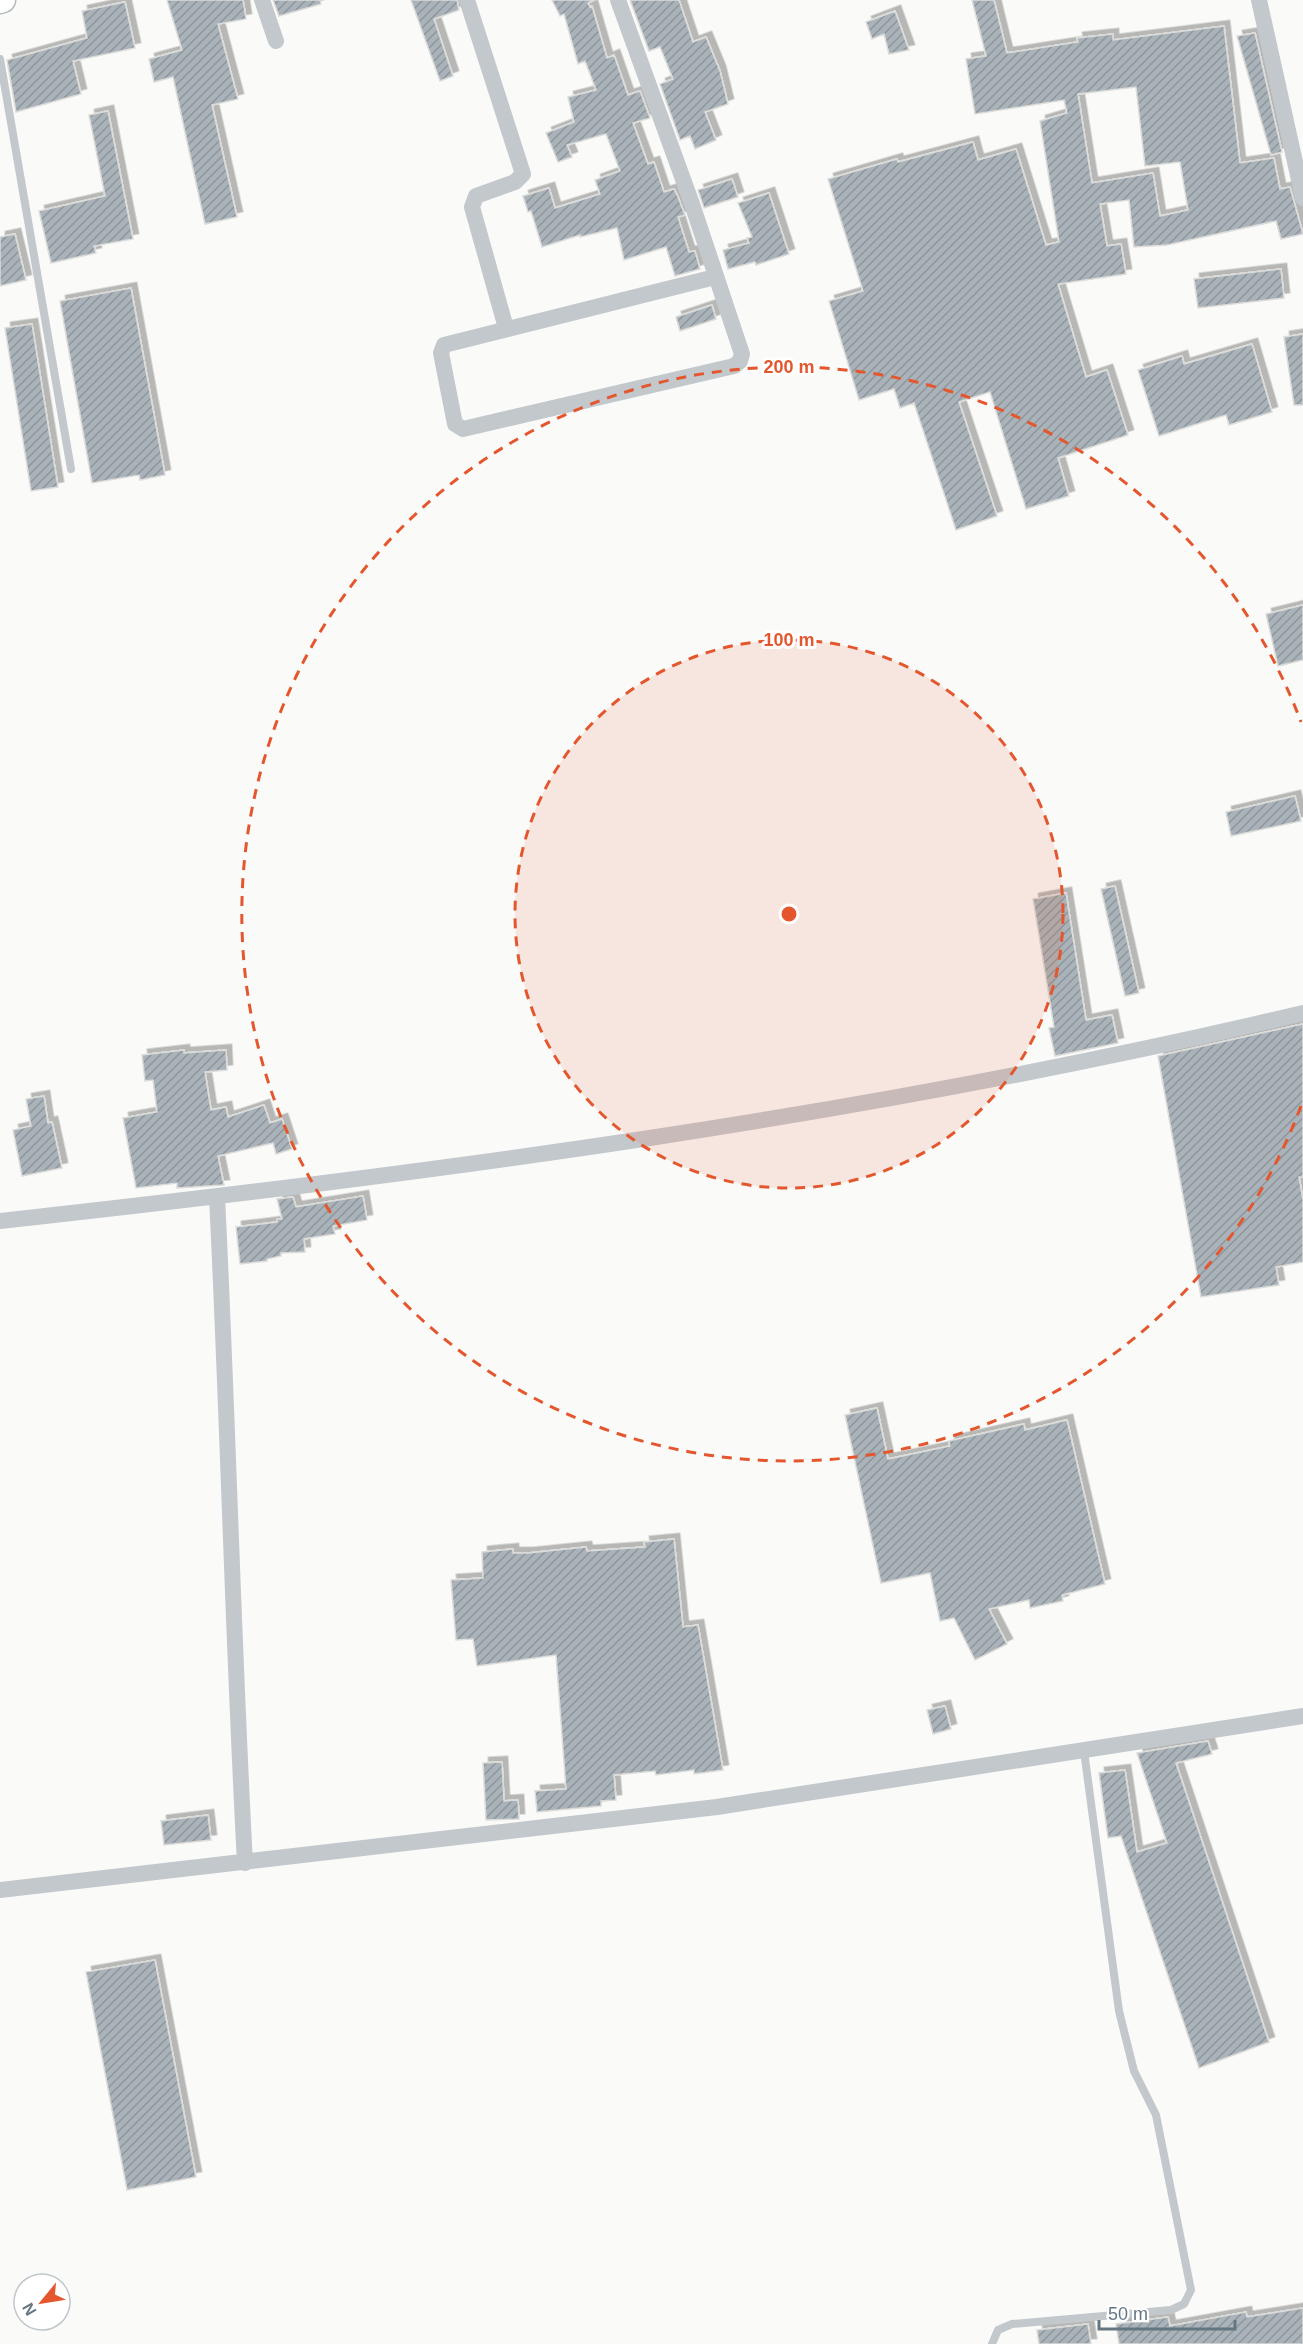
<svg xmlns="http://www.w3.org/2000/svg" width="1303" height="2344" viewBox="0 0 1303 2344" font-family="Arial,sans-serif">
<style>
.building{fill:url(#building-hatch);stroke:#dcdcda;stroke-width:1.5;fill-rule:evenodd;filter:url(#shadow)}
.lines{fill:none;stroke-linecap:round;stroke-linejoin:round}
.secondary-casing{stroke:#b3babf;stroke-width:27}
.service{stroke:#c3c8cc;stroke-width:8}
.minor{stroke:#c3c8cc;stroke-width:16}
.secondary{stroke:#fff;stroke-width:24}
.ring{fill:none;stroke:#e4572e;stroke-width:3;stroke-dasharray:10 8}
.centre{fill:#e4572e;stroke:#fff;stroke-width:3}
.ring-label{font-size:18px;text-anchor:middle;font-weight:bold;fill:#e4572e;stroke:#fff;stroke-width:6;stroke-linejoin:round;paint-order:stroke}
</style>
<defs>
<pattern id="building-hatch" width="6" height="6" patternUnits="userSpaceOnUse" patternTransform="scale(1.5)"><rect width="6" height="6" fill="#aab3b9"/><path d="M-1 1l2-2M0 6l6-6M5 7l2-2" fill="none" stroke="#8e969c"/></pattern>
<filter id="shadow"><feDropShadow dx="5.5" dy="-5.5" stdDeviation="0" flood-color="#0004"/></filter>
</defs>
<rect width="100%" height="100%" fill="#fafaf8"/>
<path class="building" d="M167,0H243L246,19L218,24L238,99L212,105L237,217L205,224L173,77L154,82L149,59L182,50Z
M273,0H320L321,4L279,16Z
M411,0H457L459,10L434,19L453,76L440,81Z
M552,0H594L588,3L590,7L592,6L607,58L614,55L628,95L640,91L650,118L633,123L648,164L654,162L664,192L674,189L678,197L685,215L678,217L689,252L695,251L700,269L675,276L666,247L624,260L617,228L580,237V235L542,247L531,211L528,212L523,196L549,188L555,208L600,194L595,180L620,171L606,134L567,145L572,157L558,162L546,133L574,122L568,97L596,90L585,61L578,64L564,14L560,16Z
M630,0H679L693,42L706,37L720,71L728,104L705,112L716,140L695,149L690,136L680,140L660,84L673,79L660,47L649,51Z
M972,0H994L1007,53L1078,42L1077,38L1113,34V40L1224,26L1240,163L1274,158L1280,189L1290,187L1303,234L1281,239L1276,221L1167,245L1134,247L1129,200L1100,204L1107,246L1121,244L1126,274L1058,284L1086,377L1107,370L1128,435L1058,458L1069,496L1026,509L990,392L959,402L997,516L956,530L914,403L900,408L894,389L859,400L829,301L863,291L828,179L897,159L898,162L973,142L978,160L1016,149L1046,245L1059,242L1040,121L1067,113L1064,100L975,114L966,59L986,56ZM1136,87L1145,166L1180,162L1188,210L1160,216L1153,173L1092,183L1078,94Z
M125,2L135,48L73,61L81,94L16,112L7,60L87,38L82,11Z
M895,11L909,50L889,54L884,34L872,39L866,22Z
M1255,33L1282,152L1271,155L1237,36Z
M108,111L133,239L94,246L96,253L51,263L39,211L105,196L89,115Z
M732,179L738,197L704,208L698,190Z
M769,193L789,254L756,265L755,262L728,269L723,250L749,243L747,238L752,237L738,203Z
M15,234L26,280L0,286V237Z
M1281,269L1284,298L1198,308L1194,279Z
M131,288L165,475L140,480L139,475L92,483L60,301Z
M712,305L716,319L680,331L676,317Z
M32,324L58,487L31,491L5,328Z
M1303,334V405H1294L1284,337Z
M1252,344L1272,412L1229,425L1226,415L1159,436L1138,370L1182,356L1184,364Z
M1303,605V660L1278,666L1266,614Z
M1295,796L1301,821L1231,836L1226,812Z
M1115,886L1139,993L1125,996L1101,889Z
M1066,893L1086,1020L1112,1015L1118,1043L1055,1056L1049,1028L1054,1027L1033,899Z
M1303,1024V1177H1299L1303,1200V1262L1276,1267L1279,1285L1201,1297L1158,1056Z
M184,1050V1053L226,1050L227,1070L205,1072L211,1110L226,1107L228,1117L264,1105L270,1123L282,1119L292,1149L276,1154L273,1143L218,1156L224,1185L177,1188V1183L136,1188L123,1118L157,1112L153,1080L145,1081L142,1055Z
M44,1096L48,1123L52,1122L62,1168L22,1176L13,1130L31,1126L26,1099Z
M363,1196L367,1220L333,1226L335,1234L304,1239L305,1252L281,1253V1256L267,1259V1261L240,1264L236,1227L277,1222V1219H282L277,1199L293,1197L296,1207Z
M877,1408L888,1459L950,1446L949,1441L1024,1424L1025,1430L1067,1420L1105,1584L1062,1595L1063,1601L1030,1608L1029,1600L989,1609L1007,1644L975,1660L954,1618L940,1621L930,1573L881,1583L845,1415Z
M674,1539L683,1627L698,1625L723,1770L694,1774V1770L656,1775L655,1771L614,1775L616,1800L601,1801V1806L537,1812L535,1791L566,1789L556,1655L477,1666L473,1639L456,1640L451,1580L483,1578L482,1552L513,1549V1553H528L586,1547L587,1551L645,1547L644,1542Z
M945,1706L951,1729L933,1734L927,1710Z
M1208,1741L1212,1754L1176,1763L1269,2042L1199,2068L1121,1836L1108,1838L1099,1773L1125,1770L1137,1852L1167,1843L1137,1753Z
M502,1762L504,1801L518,1800L519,1819L486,1820L483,1763Z
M208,1815L211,1840L164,1845L161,1821Z
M155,1960L196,2177L127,2190L86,1972Z
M1303,2308V2344H1119L1116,2324L1168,2317L1170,2326L1246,2312L1247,2317Z
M1088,2324L1091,2344H1039L1037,2330Z"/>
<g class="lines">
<defs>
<path id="secondary" d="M0,1L3,0"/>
</defs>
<use href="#secondary" class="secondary-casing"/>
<path class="service" d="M0,59L71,469
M992,2344L998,2330L1012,2324L1171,2310L1184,2304L1191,2290L1156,2115L1134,2071L1119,2011L1084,1751"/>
<path class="minor" d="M262,0L276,41
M467,0L523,174L515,182L476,196L472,207L506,328
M618,0L692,204L742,354L740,361L734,366L463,429L455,424L441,353L444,345L715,277
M1259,0L1303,198
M217,1197C228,1419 233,1641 245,1863
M0,1221C437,1173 874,1115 1303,1013
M0,1890L717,1807L1303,1716"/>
<use href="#secondary" class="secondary"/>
</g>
<circle cx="789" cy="914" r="274" fill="#e4572e" fill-opacity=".12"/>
<g class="ring">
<circle cx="789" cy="914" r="274"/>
<path d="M1301 1106A547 547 0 1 1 1301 722"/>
</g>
<circle cx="789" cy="914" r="9" class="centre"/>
<g class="ring-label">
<text x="789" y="373">200 m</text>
<text x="789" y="646">100 m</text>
</g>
<g transform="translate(42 2302) rotate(240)"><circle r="28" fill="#ffffff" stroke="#c1c8cd" stroke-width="1.5"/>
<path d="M0-4.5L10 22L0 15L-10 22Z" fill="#e4572e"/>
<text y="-9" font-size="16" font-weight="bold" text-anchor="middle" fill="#657683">N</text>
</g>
<path d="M1099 2320v9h136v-9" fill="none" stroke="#657683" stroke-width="3"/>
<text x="1108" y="2320" font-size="18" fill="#657683" stroke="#ffffff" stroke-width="4.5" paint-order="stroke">50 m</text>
</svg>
